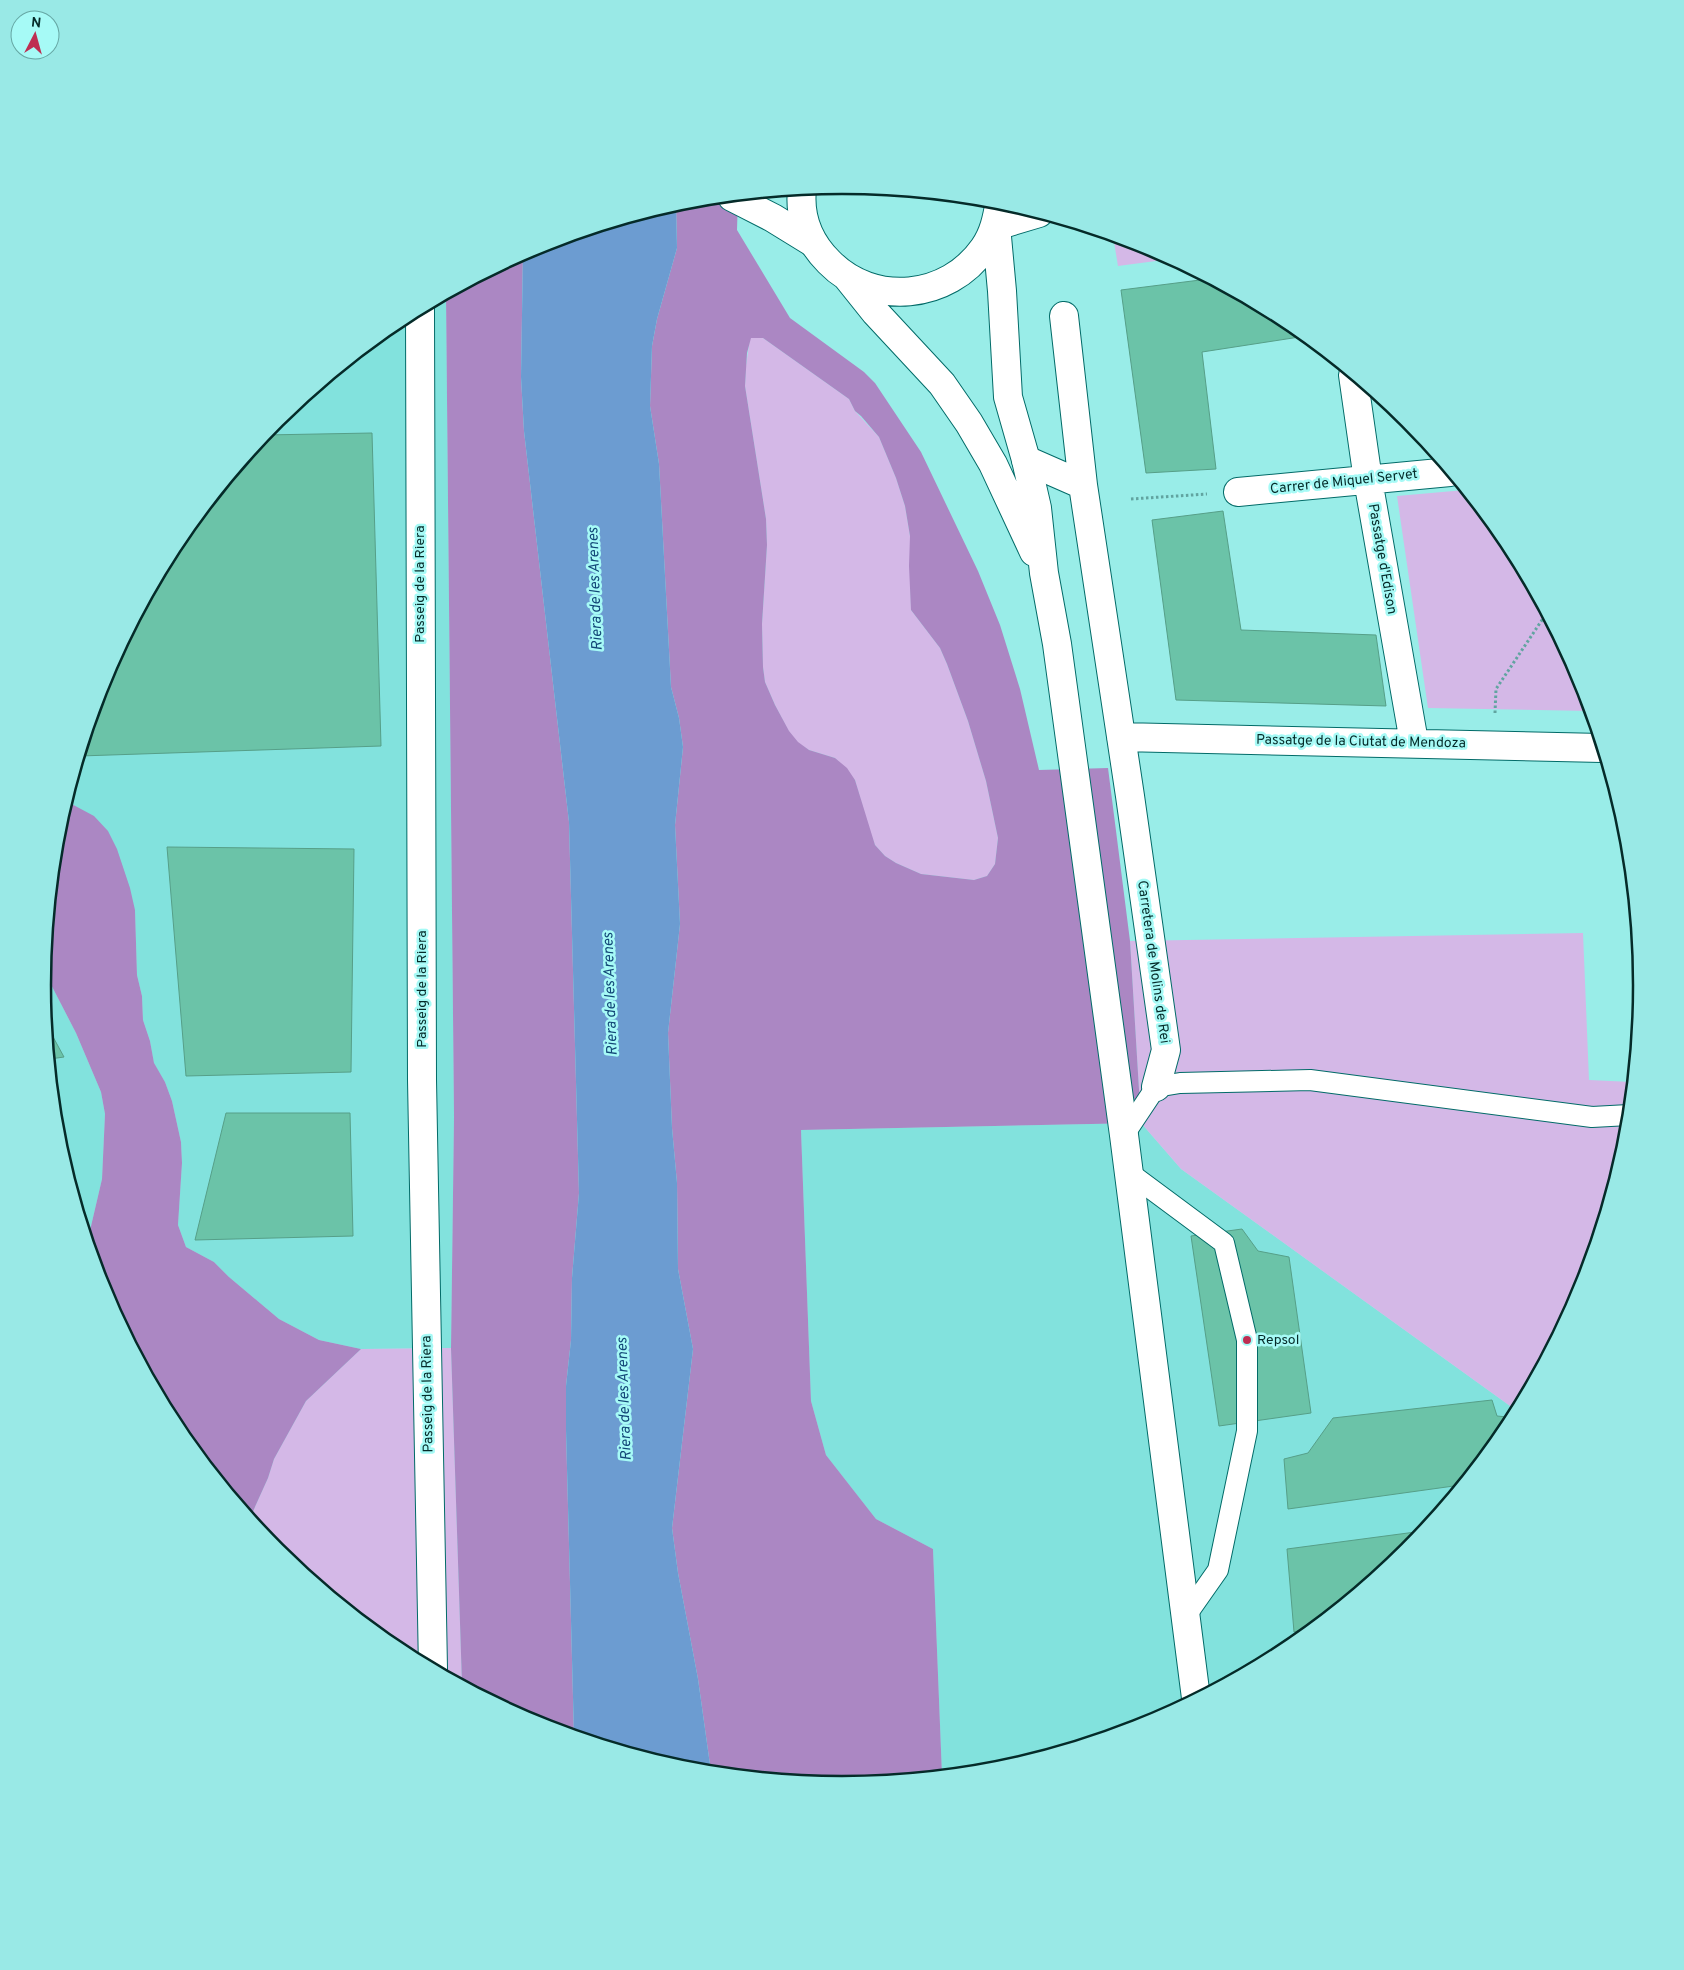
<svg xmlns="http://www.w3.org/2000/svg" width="1684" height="1970" viewBox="0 0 1684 1970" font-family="Overpass,sans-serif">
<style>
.built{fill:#82e2dd}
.green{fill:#d4b8e7}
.forest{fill:#ab87c3;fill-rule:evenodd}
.water{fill:#6c9cd1}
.building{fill:#6bc3a8;stroke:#569f88}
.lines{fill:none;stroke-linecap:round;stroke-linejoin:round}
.service-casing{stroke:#026b68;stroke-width:22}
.minor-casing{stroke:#026b68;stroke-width:30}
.secondary-casing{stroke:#026b68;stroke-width:30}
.path{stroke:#61a4a0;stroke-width:3;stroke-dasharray:2.5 2.5;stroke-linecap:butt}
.service{stroke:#fff;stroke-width:20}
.minor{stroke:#fff;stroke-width:28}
.secondary{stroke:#fff;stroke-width:28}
.poi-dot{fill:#be2e52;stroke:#a6faf6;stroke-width:2}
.labels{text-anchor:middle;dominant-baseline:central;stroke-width:5;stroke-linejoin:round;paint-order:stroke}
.street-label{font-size:14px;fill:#052b29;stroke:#a6faf6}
.poi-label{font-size:14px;fill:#052b29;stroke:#a6faf6;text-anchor:start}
.water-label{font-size:15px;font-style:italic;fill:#124677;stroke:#a6faf6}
.rim{fill:none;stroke:#052b29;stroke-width:2.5}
</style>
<rect width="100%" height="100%" fill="#99ede8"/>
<path class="built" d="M446,295L454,1117L451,1348L361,1349L319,1340L279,1319L229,1277L214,1262L186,1247L178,1225L182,1163L181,1142L172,1101L165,1082L154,1064L150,1041L143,1020L142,996L137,975L135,910L75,806L66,801L103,679L177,541L277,419L398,320Z
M44,971L76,1033L101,1092L105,1114L102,1179L88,1239L58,1141L43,985Z
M1141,1123L1181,1169L1517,1411L1507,1429L1407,1551L1286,1650L1148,1724L998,1769L942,1775L933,1549L876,1519L826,1455L811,1401L801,1130Z"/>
<path class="green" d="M1113,236L1148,246L1171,259L1118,266Z
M750,338H763L849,399L855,411L879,437L896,478L905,506L910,536L911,610L940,648L947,664L968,721L986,781L998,838L995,864L987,876L974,880L921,874L896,863L885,856L875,845L870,832L855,780L835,758L809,750L798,743L789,732L775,705L765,682L763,667L762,624L767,545L766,519L745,386L746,366Z
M1465,490L1507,541L1581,679L1590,711L1428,708L1397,496Z
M1583,933L1589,1080L1632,1082L1626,1141L1581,1291L1517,1411L1181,1169L1141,1123L1130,941Z
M451,1348L462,1684L398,1650L276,1550L250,1518L268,1478L274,1459L306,1401L361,1349Z"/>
<path class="forest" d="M738,196L737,230L790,318L864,372L875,383L921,452L978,571L1000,625L1020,689L1039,770L1108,768L1130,941L1141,1123L801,1130L811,1401L826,1455L876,1519L933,1549L942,1775L842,1784L711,1772L698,1679L678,1573L672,1528L693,1349L678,1269L677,1183L672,1128L668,1033L680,924L675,825L683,747L679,718L671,687L659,464L650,406L652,346L657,319L677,248L676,204L686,201ZM751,338H763L849,399L855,411L861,416L879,437L896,478L905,506L910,536L909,566L911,610L940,648L947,664L968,721L986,781L998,838L995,864L987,876L974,880L921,874L896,863L885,856L875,845L855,780L847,768L835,758L809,750L798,742L789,731L775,705L765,682L763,667L762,624L767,545L766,519L745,386L747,353Z
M523,253L521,377L524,431L569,822L579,1193L572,1278L571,1340L566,1386V1430L574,1735L536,1724L462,1684L451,1348L454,1117L446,295Z
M66,801L94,816L108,831L117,849L130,888L135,910L137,975L142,996L143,1020L150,1041L154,1063L165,1082L172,1101L181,1142L182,1163L178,1225L186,1247L214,1262L229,1277L279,1319L319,1340L361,1349L306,1401L274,1459L268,1478L250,1518L177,1429L103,1291L88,1239L102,1179L105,1114L101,1092L76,1033L44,971L58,829Z"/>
<path class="water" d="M676,204L677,248L657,319L652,346L650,406L659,464L671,687L679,718L683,747L675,825L680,924L668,1033L672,1128L677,1183L678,1269L693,1349L672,1528L678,1573L698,1679L711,1772L686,1769L574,1735L566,1430V1386L571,1340L572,1278L579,1193L569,822L524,431L521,377L523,253L536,246Z"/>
<path class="building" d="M1208,279L1286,320L1306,336L1202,352L1216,469L1146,473L1121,290Z
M372,433L381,746L80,756L103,679L177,541L264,435Z
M1223,511L1241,630L1376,635L1386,706L1176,700L1152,520Z
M167,847L354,849L351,1072L186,1076Z
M46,1024L64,1057L50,1059Z
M226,1113H350L353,1236L195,1240Z
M1242,1229L1258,1251L1289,1257L1311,1413L1219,1426L1191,1236Z
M1492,1400L1497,1416L1507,1417L1512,1420L1507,1429L1461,1485L1288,1509L1284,1459L1308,1453L1333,1418Z
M1423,1531L1407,1551L1316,1626L1294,1632L1287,1549Z"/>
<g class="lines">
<defs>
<path id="service" d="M1124,1135L1156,1087L1180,1083L1310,1080L1592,1117L1629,1115
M1127,1171L1224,1243L1247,1340V1431L1218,1570L1185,1617"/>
<path id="minor" d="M732,197L773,218L812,242
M996,226L1039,213
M420,309L422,1080L433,1669
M1064,316L1083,485
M1353,375L1368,480L1414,742
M1026,460L1083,485L1130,796L1166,1050L1156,1087
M1238,492L1450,472
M1121,737L1602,748"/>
<path id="secondary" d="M802,189C799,217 809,242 829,262C873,307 948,300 984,248C994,234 997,218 1000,201
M996,226L1002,291L1008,397L1026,460L1037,508L1044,573L1057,644L1124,1135L1196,1698
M847,277L875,312L942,384L969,423L993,464L1034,552"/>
</defs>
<use href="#service" class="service-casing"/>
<use href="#minor" class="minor-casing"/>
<use href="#secondary" class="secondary-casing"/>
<path class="path" d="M1131,499L1207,494
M1495,713L1496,689L1546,614"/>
<use href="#service" class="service"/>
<use href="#minor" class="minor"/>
<use href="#secondary" class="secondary"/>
</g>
<circle class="poi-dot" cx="1247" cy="1340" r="5"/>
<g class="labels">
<g class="street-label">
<text transform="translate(1344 482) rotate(-6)">Carrer de Miquel Servet</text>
<text transform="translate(1382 559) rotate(80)">Passatge d'Edison</text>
<text transform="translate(420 584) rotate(-90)">Passeig de la Riera</text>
<text transform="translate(1361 742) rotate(1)">Passatge de la Ciutat de Mendoza</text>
<text transform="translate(1153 962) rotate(82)">Carretera de Molins de Rei</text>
<text transform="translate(422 989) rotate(-90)">Passeig de la Riera</text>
<text transform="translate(428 1394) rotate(-91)">Passeig de la Riera</text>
</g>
<g class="poi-label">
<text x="1257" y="1340">Repsol</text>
</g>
<g class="water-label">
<text transform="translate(596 589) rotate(-92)">Riera de les Arenes</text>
<text transform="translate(611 994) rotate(-92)">Riera de les Arenes</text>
<text transform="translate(625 1399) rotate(-92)">Riera de les Arenes</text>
</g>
</g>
<path d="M0 0H1684V1970H0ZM51 985a791 791 0 1 1 1582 0a791 791 0 1 1-1582 0Z" fill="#99e9e6" fill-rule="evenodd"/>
<path class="rim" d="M51 985a791 791 0 1 1 1582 0a791 791 0 1 1-1582 0Z"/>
<g transform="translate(35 35) rotate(6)"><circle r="24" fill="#a6faf6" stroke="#66a7a4"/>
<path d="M0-4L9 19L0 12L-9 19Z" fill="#be2e52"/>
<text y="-8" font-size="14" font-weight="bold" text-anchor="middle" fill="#052b29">N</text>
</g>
</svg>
